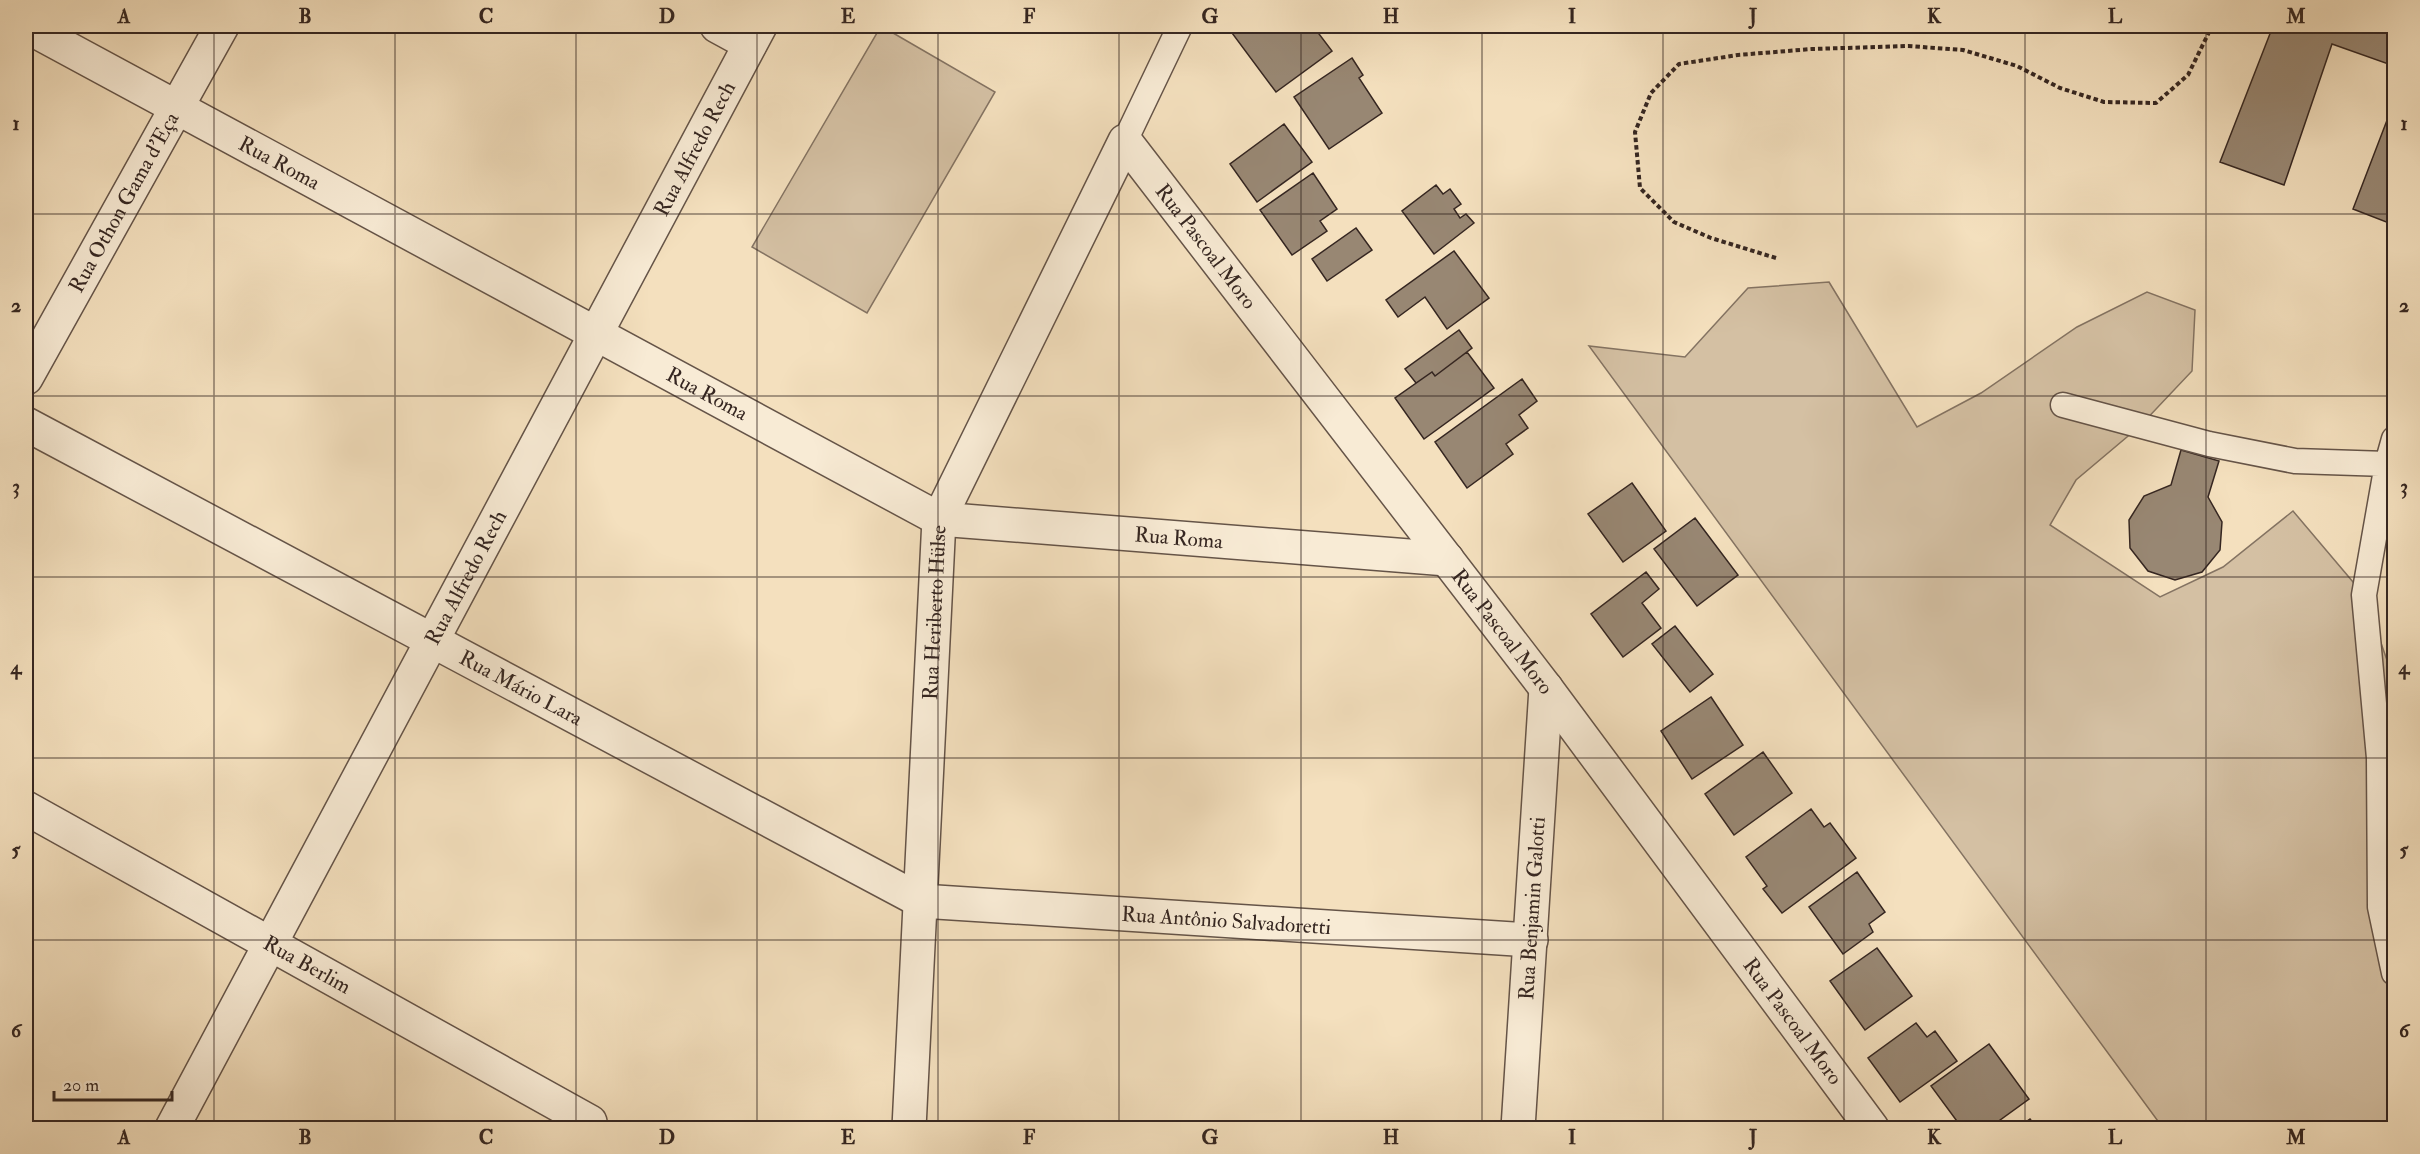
<svg xmlns="http://www.w3.org/2000/svg" width="2420" height="1154" viewBox="0 0 2420 1154" font-family="'IM FELL Double Pica',serif">
<style>
.green{fill:#d4c0a3;stroke:#847362;stroke-width:1.5}
.building{fill:#988773;stroke:#352621;stroke-width:1.5}
.lines{fill:none;stroke-linecap:round;stroke-linejoin:round}
.lane-casing{stroke:#655448;stroke-width:27}
.street-casing{stroke:#655448;stroke-width:36}
.path{stroke:#352621;stroke-width:4;stroke-dasharray:4.5 3;stroke-linecap:butt}
.lane{stroke:#f8ebd5;stroke-width:24}
.street{stroke:#f8ebd5;stroke-width:33}
.grid{fill:none;stroke:#352621;stroke-width:1.5;stroke-opacity:0.55}
.labels{text-anchor:middle;dominant-baseline:central;stroke-width:4.5;stroke-linejoin:round;paint-order:stroke}
.street-label{font-size:21px;fill:#352621;stroke:#f8ebd5}
.neatline{fill:none;stroke:#352621;stroke-width:2}
.grid-label{font-size:20px;text-anchor:middle;font-weight:bold;fill:#352621}
</style>
<rect width="100%" height="100%" fill="#f4e0be"/>
<filter id="stains"><feTurbulence type="fractalNoise" baseFrequency=".00333" numOctaves="4"/><feColorMatrix values="0 0 0 0 .2 0 0 0 0 .09 0 0 0 0 .02 0 0 0 .5 -.17"/></filter>
<radialGradient id="worn" r=".72"><stop offset=".6" stop-color="#630" stop-opacity="0"/><stop offset="1" stop-color="#630" stop-opacity=".3"/></radialGradient>
<path class="green" d="M881,26L995,92L867,313L752,247Z
M1829,282L1917,427L1981,393L2077,327L2147,292L2195,310L2192,371L2140,426L2076,480L2050,525L2160,597L2223,567L2293,511L2364,595L2394,680V1128H2163L1589,346L1685,357L1748,288Z"/>
<path class="building" d="M1242,26H1313L1332,51L1276,92L1232,33Z
M2273,26H2394V66L2332,44L2284,185L2220,162Z
M1352,58L1363,75L1359,78L1382,113L1329,149L1294,97Z
M2394,102V225L2353,209Z
M1284,124L1312,162L1257,202L1230,164Z
M1313,173L1337,209L1320,221L1327,231L1292,255L1260,210Z
M1436,185L1443,194L1450,189L1461,204L1454,209L1460,218L1466,214L1474,223L1434,254L1402,211Z
M1356,228L1372,250L1327,281L1312,259Z
M1454,251L1489,298L1447,329L1425,297L1398,317L1386,300Z
M1459,330L1472,348L1435,376L1432,372L1416,383L1405,369Z
M1467,352L1494,388L1424,439L1395,398L1432,372L1435,376Z
M1522,379L1537,401L1519,415L1528,428L1506,444L1513,454L1467,488L1435,442Z
M2181,450L2219,461L2208,497L2222,522L2220,550L2202,572L2175,580L2148,571L2130,548L2129,520L2144,496L2171,485Z
M1632,483L1666,531L1623,562L1588,514Z
M1695,518L1738,575L1697,606L1654,549Z
M1646,572L1659,589L1642,603L1661,628L1623,657L1591,614Z
M1675,626L1713,674L1690,692L1652,644Z
M1711,697L1743,745L1692,779L1661,731Z
M1763,752L1792,793L1734,835L1705,794Z
M1811,809L1824,827L1830,823L1856,858L1782,913L1763,889L1767,886L1746,857Z
M1857,872L1885,912L1869,924L1873,932L1843,954L1809,907Z
M1877,948L1912,996L1865,1030L1830,981Z
M1916,1023L1927,1037L1935,1031L1957,1061L1900,1102L1868,1058Z
M1989,1044L2029,1099L1989,1128H1962L1931,1086Z
M2030,1119L2037,1128H2017Z"/>
<g class="lines">
<defs>
<path id="lane" d="M1125,141L1180,26
M2063,405L2209,444L2295,461L2387,464L2394,439
M2387,464L2364,595L2379,758L2380,907L2394,973"/>
<g id="street">
<path id="s1" d="M26,26L939,519L1447,559"/>
<path d="M717,26L750,44"/>
<path id="s2" d="M26,378L222,26"/>
<path id="s3" d="M26,424L921,901L1531,940"/>
<path id="s4" d="M26,808L590,1122L587,1128"/>
<path id="s5" d="M172,1128L760,26"/>
<path id="s6" d="M909,1128L939,519L1125,141L1546,688L1872,1128"/>
<path id="s7" d="M1518,1128L1546,688"/>
</g>
</defs>
<use href="#lane" class="lane-casing"/>
<use href="#street" class="street-casing"/>
<path class="path" d="M1776,258L1711,238L1674,222L1640,188L1635,132L1651,93L1679,64L1738,55L1812,49L1908,46L1963,50L2017,66L2060,88L2104,102L2156,103L2188,75L2212,26"/>
<use href="#lane" class="lane"/>
<use href="#street" class="street"/>
</g>
<path class="grid" d="M214,26V1128M395,26V1128M576,26V1128M757,26V1128M938,26V1128M1119,26V1128M1301,26V1128M1482,26V1128M1663,26V1128M1844,26V1128M2025,26V1128M2206,26V1128M26,214H2394M26,396H2394M26,577H2394M26,758H2394M26,940H2394"/>
<g class="labels">
<g class="street-label">
<text stroke="none"><textPath href="#s5" startOffset="1110">Rua Alfredo Rech</textPath></text>
<text stroke="none"><textPath href="#s1" startOffset="288">Rua Roma</textPath></text>
<text stroke="none"><textPath href="#s2" startOffset="201">Rua Othon Gama d'Eça</textPath></text>
<text stroke="none"><textPath href="#s6" startOffset="1164">Rua Pascoal Moro</textPath></text>
<text stroke="none"><textPath href="#s1" startOffset="774">Rua Roma</textPath></text>
<text stroke="none"><textPath href="#s1" startOffset="1278">Rua Roma</textPath></text>
<text stroke="none"><textPath href="#s5" startOffset="624">Rua Alfredo Rech</textPath></text>
<text stroke="none"><textPath href="#s6" startOffset="516">Rua Heriberto Hülse</textPath></text>
<text stroke="none"><textPath href="#s6" startOffset="1650">Rua Pascoal Moro</textPath></text>
<text stroke="none"><textPath href="#s3" startOffset="561">Rua Mário Lara</textPath></text>
<text stroke="none"><textPath href="#s7" startOffset="220">Rua Benjamin Galotti</textPath></text>
<text stroke="none"><textPath href="#s3" startOffset="1320">Rua Antônio Salvadoretti</textPath></text>
<text stroke="none"><textPath href="#s4" startOffset="322">Rua Berlim</textPath></text>
<text stroke="none"><textPath href="#s6" startOffset="2136">Rua Pascoal Moro</textPath></text>
</g>
</g>
<rect width="2420" height="1154" fill="none" stroke="#f4e0be" stroke-width="66"/>
<path d="M54 1091v9h118v-9" fill="none" stroke="#352621" stroke-width="3"/>
<text x="63" y="1091" font-size="18" fill="#352621" stroke="#f8ebd5" stroke-width="4.5" paint-order="stroke">20 m</text>
<rect x="33" y="33" width="2354" height="1088" class="neatline"/>
<g class="grid-label">
<text x="124" y="23">A</text>
<text x="305" y="23">B</text>
<text x="486" y="23">C</text>
<text x="667" y="23">D</text>
<text x="848" y="23">E</text>
<text x="1029" y="23">F</text>
<text x="1210" y="23">G</text>
<text x="1391" y="23">H</text>
<text x="1572" y="23">I</text>
<text x="1753" y="23">J</text>
<text x="1934" y="23">K</text>
<text x="2115" y="23">L</text>
<text x="2296" y="23">M</text>
<text x="16" y="130">1</text>
<text x="2404" y="130">1</text>
<text x="16" y="312">2</text>
<text x="2404" y="312">2</text>
<text x="16" y="493">3</text>
<text x="2404" y="493">3</text>
<text x="16" y="674">4</text>
<text x="2404" y="674">4</text>
<text x="16" y="856">5</text>
<text x="2404" y="856">5</text>
<text x="16" y="1037">6</text>
<text x="2404" y="1037">6</text>
<text x="124" y="1144">A</text>
<text x="305" y="1144">B</text>
<text x="486" y="1144">C</text>
<text x="667" y="1144">D</text>
<text x="848" y="1144">E</text>
<text x="1029" y="1144">F</text>
<text x="1210" y="1144">G</text>
<text x="1391" y="1144">H</text>
<text x="1572" y="1144">I</text>
<text x="1753" y="1144">J</text>
<text x="1934" y="1144">K</text>
<text x="2115" y="1144">L</text>
<text x="2296" y="1144">M</text>
</g>
<rect width="100%" height="100%" filter="url(#stains)"/>
<rect width="100%" height="100%" fill="url(#worn)"/>
</svg>
